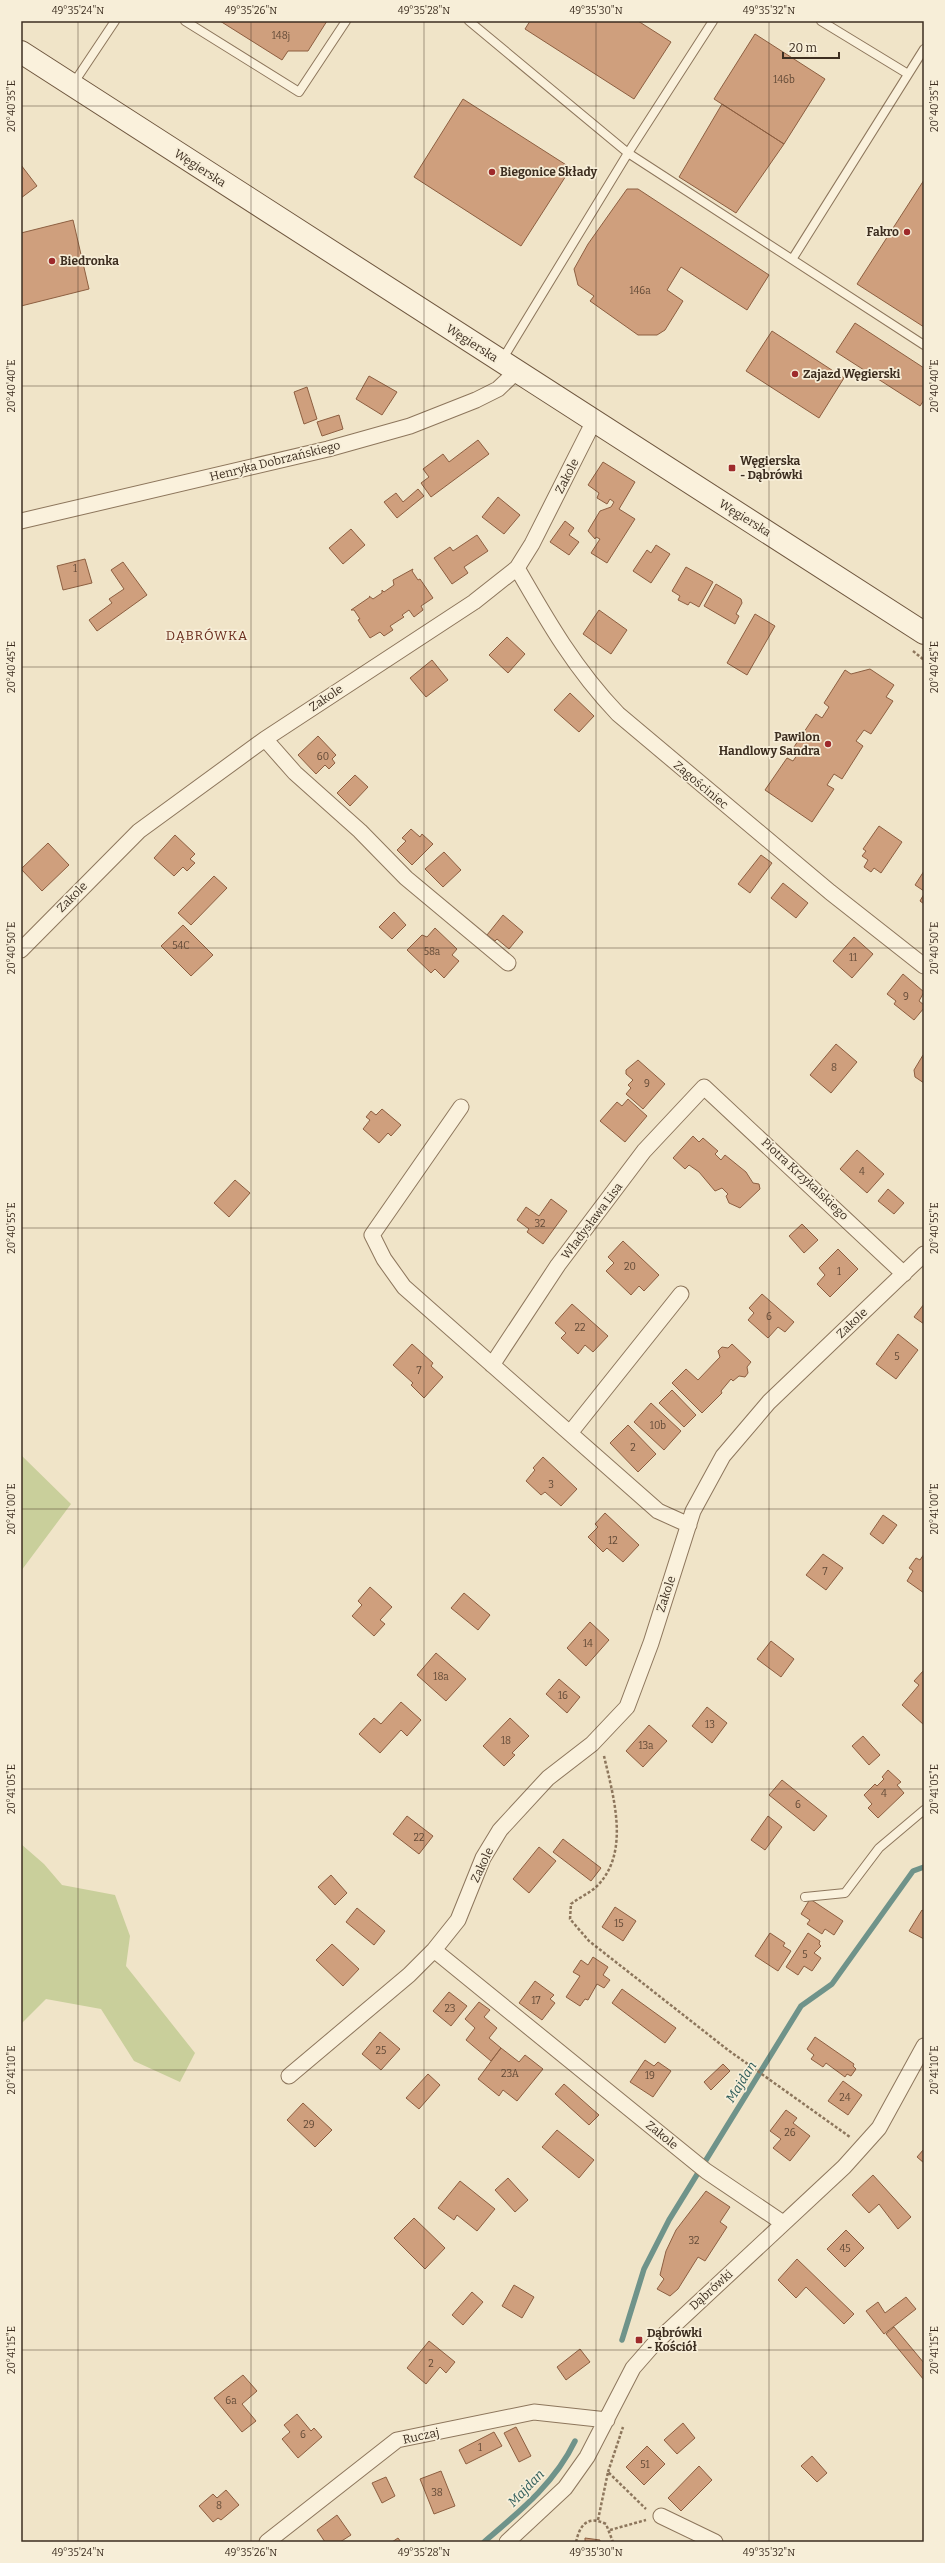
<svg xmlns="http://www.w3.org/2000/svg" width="945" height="2563" viewBox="0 0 945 2563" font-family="Bitter,serif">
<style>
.green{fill:#c9cf9b}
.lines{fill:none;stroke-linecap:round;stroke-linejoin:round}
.stream{stroke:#6f938a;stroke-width:5.5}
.building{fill:#cf9f7d;stroke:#8d5f41}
.lane-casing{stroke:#8d765c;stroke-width:10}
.street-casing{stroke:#8d765c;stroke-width:17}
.secondary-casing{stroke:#6f573f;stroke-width:24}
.path{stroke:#8d765c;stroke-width:2.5;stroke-dasharray:3 2;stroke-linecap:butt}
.lane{stroke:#faf1dc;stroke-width:8}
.street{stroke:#faf1dc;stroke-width:15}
.secondary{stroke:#faf1dc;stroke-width:22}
.ticks{fill:none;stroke:#3d2e20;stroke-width:1;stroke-opacity:0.45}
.poi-dot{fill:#9e2a2b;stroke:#f7eed8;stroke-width:1.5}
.labels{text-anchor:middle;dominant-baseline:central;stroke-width:3.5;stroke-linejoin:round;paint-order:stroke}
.number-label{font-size:10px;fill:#624a37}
.street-label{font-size:12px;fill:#3d2e20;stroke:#f7eed8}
.poi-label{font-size:12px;font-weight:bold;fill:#3d2e20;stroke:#f7eed8;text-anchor:start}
.neighbourhood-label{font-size:13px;letter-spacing:1px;fill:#6b2e1e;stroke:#f7eed8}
.water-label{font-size:13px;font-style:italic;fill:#2f5d5a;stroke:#f7eed8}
.neatline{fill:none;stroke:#3d2e20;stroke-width:1.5}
.ticks-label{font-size:10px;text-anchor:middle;fill:#3d2e20}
</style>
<rect width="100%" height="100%" fill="#f0e4c8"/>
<path class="green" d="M21,1455L71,1504L21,1571Z
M21,1844L44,1864L62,1885L115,1895L130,1936L126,1966L195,2053L180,2082L134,2061L101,2009L46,1999L21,2024Z"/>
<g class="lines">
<path class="stream" d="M622,2340L644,2269L669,2220L801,2006L832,1984L913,1871L924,1867
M484,2542C519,2512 555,2483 575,2441"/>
</g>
<path class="building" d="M220,21H327L308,51H288L282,60Z
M530,21H638L671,42L634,99L525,29Z
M755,34L825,79L784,144L714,99Z
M463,99L571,168L521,246L414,177Z
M722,104L784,144L736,213L679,177Z
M21,165L37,186L21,198Z
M924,180V327L857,284Z
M627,189H638L769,275L747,310L681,267L667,290L683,301L665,330L657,335H638L590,301L594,296L578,285L574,269L588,244Z
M73,220L89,289L21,306V233Z
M855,323L924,368V400L920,406L836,352Z
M772,331L844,378L819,418L746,371Z
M369,376L397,392L382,415L356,399Z
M307,387L317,419L304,424L294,392Z
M339,415L343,429L322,436L317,422Z
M478,440L489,454L431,497L421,483L429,477L423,469L443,454L449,462Z
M603,462L635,482L619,509L635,519L607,563L591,553L600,539L596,537L595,539L588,531L600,511L611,507L614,502L610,499L607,504L597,498L599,493L588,485Z
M418,489L424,496L397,518L384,502L396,493L403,502Z
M498,497L520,515L504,534L482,517Z
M565,521L574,528L569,535L579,542L569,555L550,542Z
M351,529L365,545L343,564L329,548Z
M477,535L488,551L464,567L468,573L452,584L434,558L450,547L453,551Z
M656,545L670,554L651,583L633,571L647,550L651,553Z
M85,559L92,583L63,590L57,566Z
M123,562L147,595L97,631L89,620L112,603L109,599L124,589L111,570Z
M686,567L713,582L699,607L690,602L688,605L678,600L680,596L672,591Z
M413,569L412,571L418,580L420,579L433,598L421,606L423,610L414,617L409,610L402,615L404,617L390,626L393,630L384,636L380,632L370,638L358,620L360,619L354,610H351L370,597L369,596L373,599L382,593V590L384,592L394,585L393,580Z
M716,584L741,599L742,603L736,614L739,616L735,624L704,606Z
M599,610L627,630L611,654L583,634Z
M755,614L775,626L747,675L727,663Z
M507,637L525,654L508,673L489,655Z
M432,660L448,680L426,697L410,678Z
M870,669L894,685L886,697L893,701L871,734L864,730L856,741L863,746L842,779L834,774L827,785L834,789L812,822L765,790L787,758L793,761L800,751L794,747L816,714L822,718L829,707L824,703L845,670L851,674Z
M570,693L594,716L579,732L554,710Z
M318,736L336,755L332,759L335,763L329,769L325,765L316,774L298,755Z
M355,775L368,787L350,806L337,793Z
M879,826L902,842L881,873L874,868L871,872L864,867L868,860L862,856L866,851L863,849Z
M411,829L420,837L422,834L433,844L412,865L397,850L406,841L402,838Z
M175,835L195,854L190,859L195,863L187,871L183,867L174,876L154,858Z
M48,843L69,865L42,891L21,869Z
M444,852L461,870L443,887L425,869Z
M761,855L772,863L750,893L738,884Z
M924,871V891L915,885Z
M214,876L227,888L191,925L178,913Z
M783,883L808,903L796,918L771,898Z
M924,894V904L920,901Z
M394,912L406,925L392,939L379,927Z
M503,915L523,932L509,949L497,939L495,941L487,935Z
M183,925L213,955L191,976L161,946Z
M435,928L457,949L452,955L459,961L444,978L435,969L431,973L407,950L422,935L427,937Z
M854,937L873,954L852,978L833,961Z
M903,974L924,992L919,1001L924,1005V1008L914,1020L894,1004L896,1001L887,994Z
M836,1044L857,1062L831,1093L810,1075Z
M923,1055H924V1083L915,1077L914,1070Z
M638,1060L665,1084L643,1109L626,1094L631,1088L628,1085L633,1080L626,1074V1070Z
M628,1099L647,1116L625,1142L600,1121L617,1102L622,1106Z
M382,1109L401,1125L391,1136L388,1133L379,1143L363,1129L370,1120L366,1117L371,1111L376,1115Z
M693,1136L699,1142L703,1138L718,1151L715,1154L721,1160L725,1155L746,1172L753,1183L759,1184L760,1189L740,1208L729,1203L726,1196L728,1194L722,1188L715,1191L699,1172L689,1165L685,1169L673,1158Z
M857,1150L884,1174L867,1193L840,1169Z
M235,1180L250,1193L229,1217L214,1203Z
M888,1189L904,1203L894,1214L878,1201Z
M551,1199L567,1211L543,1244L527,1232L529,1229L517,1220L526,1207L539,1216Z
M802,1224L818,1240L804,1253L789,1236Z
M623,1241L659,1275L644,1291L639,1286L631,1295L606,1271L614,1263L608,1257Z
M838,1249L858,1269L830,1297L817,1284L825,1275L819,1268Z
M762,1294L794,1322L785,1332L778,1327L768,1338L748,1320L754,1313L749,1308Z
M572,1304L608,1336L593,1352L585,1345L578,1354L561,1338L566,1333L555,1323Z
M924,1304V1324L914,1317Z
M898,1334L918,1350L896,1379L876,1364Z
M412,1344L433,1363L431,1366L443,1377L424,1398L411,1385L413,1383L393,1365Z
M732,1344L751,1362L747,1367L748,1373L745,1377L739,1376L733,1381L731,1379L721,1391L722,1393L702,1413L672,1383L686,1369L698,1380L720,1357L718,1351L722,1347L728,1348Z
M672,1390L696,1415L684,1427L659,1403Z
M651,1403L681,1431L664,1450L634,1422Z
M628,1425L656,1454L638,1472L610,1443Z
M543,1457L577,1489L561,1506L545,1492L541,1495L526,1481L535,1470L533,1468Z
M605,1513L639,1545L623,1562L607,1548L603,1552L588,1537L598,1527L595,1524Z
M883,1515L897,1525L883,1544L870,1534Z
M823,1554L843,1568L826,1590L806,1575Z
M924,1554V1593L907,1581L913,1571L909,1568L916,1558L920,1560Z
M370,1587L392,1607L380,1620L385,1624L374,1636L352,1616L362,1605L358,1601Z
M464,1593L490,1615L478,1630L451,1608Z
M590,1622L609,1640L586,1666L567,1648Z
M771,1641L794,1659L781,1677L757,1659Z
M436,1653L466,1679L446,1701L417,1675Z
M924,1670V1725L902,1705L919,1685L914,1681Z
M559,1679L580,1697L567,1713L546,1694Z
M401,1702L421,1720L407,1736L401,1730L380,1753L359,1734L374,1718L381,1724Z
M707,1707L727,1723L712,1743L692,1726Z
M510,1718L529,1736L512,1753L515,1755L504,1766L483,1746Z
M649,1725L667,1741L643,1767L626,1751Z
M863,1736L880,1755L869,1765L852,1746Z
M888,1770L901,1782L897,1785L904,1793L878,1818L868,1808L872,1804L864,1795L875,1784L877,1786L884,1779L882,1777Z
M782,1780L827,1816L814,1831L769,1795Z
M407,1816L433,1836L419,1854L393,1834Z
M768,1816L782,1827L765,1850L751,1840Z
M563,1839L601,1868L591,1881L553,1852Z
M539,1847L556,1861L529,1893L513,1879Z
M331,1875L347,1893L335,1905L318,1887Z
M810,1899L843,1921L834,1935L825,1929L822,1934L807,1924L810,1920L801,1914Z
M615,1907L636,1921L623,1941L602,1927Z
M357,1908L385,1931L374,1945L346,1922Z
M922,1910L924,1911V1939L909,1931Z
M770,1933L785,1943L783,1946L791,1951L778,1971L755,1956Z
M808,1933L820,1941L819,1944L821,1946L814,1953L821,1958L812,1971L804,1966L798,1975L786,1967Z
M332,1944L359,1969L343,1986L316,1960Z
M593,1957L608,1967L603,1975L610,1980L604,1988L597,1984L588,2000L585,1999L580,2006L566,1997L580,1976L573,1972L581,1960L588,1965Z
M535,1981L554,1995L550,1999L555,2003L542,2020L519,2003Z
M622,1989L676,2028L665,2043L612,2003Z
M449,1992L467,2006L451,2026L433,2011Z
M479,2002L490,2010L484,2017L497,2028L489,2038L501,2048L491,2061L466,2040L475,2028L465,2019Z
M380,2032L400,2049L381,2070L362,2054Z
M815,2037L854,2064L853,2066L856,2069L851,2076L847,2074L845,2077L826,2063L823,2067L811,2059L814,2055L807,2049Z
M501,2048L519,2062L525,2055L543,2069L517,2101L503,2090L499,2096L478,2079Z
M645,2060L654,2066L658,2062L671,2071L653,2097L630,2082Z
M723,2064L730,2071L711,2090L704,2082Z
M428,2074L440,2085L419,2109L406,2098Z
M843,2081L862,2095L848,2115L828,2101Z
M564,2084L599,2115L589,2125L555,2094Z
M303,2103L332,2130L315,2147L287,2120Z
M786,2110L797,2118L793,2123L810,2136L790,2161L773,2148L781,2139L770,2131Z
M557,2130L594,2160L579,2178L542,2147Z
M924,2149V2163L917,2157Z
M873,2175L911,2217L898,2229L879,2204L869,2213L852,2195Z
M508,2178L528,2200L515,2212L495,2190Z
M460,2181L495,2209L477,2231L457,2215L454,2220L438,2208Z
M706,2191L730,2207L720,2222L727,2227L705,2261L698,2257L678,2289L670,2296L657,2289L664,2279L660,2275L666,2251L676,2230Z
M414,2218L445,2248L425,2269L394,2238Z
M846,2230L864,2248L845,2267L827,2249Z
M797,2259L854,2314L844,2324L806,2287L796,2298L778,2280Z
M514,2285L534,2297L522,2318L502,2306Z
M472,2292L483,2302L463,2325L452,2315Z
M906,2297L916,2309L884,2334L866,2311L878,2302L885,2313Z
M894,2327L924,2363V2380L886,2334Z
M429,2341L455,2362L446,2373L440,2367L426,2384L407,2368Z
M580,2349L590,2362L566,2380L557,2367Z
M243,2375L257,2391L242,2404L256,2421L242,2432L214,2398Z
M297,2414L311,2431L314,2428L322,2437L298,2458L282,2439L290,2432L284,2425Z
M683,2423L695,2438L677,2454L664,2440Z
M516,2427L531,2456L519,2462L504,2433Z
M494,2432L502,2446L466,2464L459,2450Z
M647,2446L665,2464L644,2485L626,2467Z
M812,2456L827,2473L817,2482L801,2466Z
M699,2466L712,2480L681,2511L668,2498Z
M441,2471L455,2506L434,2514L420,2479Z
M386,2477L395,2496L382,2503L372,2483Z
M226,2490L239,2505L221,2520L218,2518L213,2522L199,2506L213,2494L217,2498Z
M337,2515L351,2535L340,2542H325L317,2530Z
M398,2538L401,2542H392Z
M585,2538L600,2540V2542H585Z"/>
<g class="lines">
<defs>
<path id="lane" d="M185,21L299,92L346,21
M469,21L628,153L924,345
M821,21L908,74
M73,84L115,21
M793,258L924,49
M502,360L628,153L713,21
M805,1897L845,1893L879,1848L924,1810"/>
<path id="street" d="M21,521L328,449L410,426L476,400L498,389L516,372
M517,568C548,622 575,669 618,714L830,892L924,966
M265,739L295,773L360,831L406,878L508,963
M21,950L139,831L265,739L474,602L517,568L532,544L594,421
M461,1107L372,1235L384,1259L404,1287L658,1511L689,1525
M492,1365L558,1265L644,1151L704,1087L904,1274
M570,1433L681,1294
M434,1950L706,2171L783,2223
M289,2076L409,1975L434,1950L458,1920L483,1858L500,1830L548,1778L592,1744L627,1707L651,1643L693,1511L723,1456L769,1402L924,1254
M661,2516L715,2542
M267,2542L397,2440L534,2412L607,2420
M507,2542L565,2488L587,2457L633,2368L654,2344L844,2167L879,2128L924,2046"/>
<path id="secondary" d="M21,52L924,633"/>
</defs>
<use href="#lane" class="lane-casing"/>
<use href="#street" class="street-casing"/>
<use href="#secondary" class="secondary-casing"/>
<path class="path" d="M913,651L924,660
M604,1756C613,1795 630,1850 599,1884C592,1892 580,1897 571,1904L570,1919L589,1941L728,2050L850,2137
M608,2472L623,2427
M598,2520L608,2472L646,2509
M610,2530L646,2520
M576,2542C580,2525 587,2515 606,2524L613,2542"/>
<use href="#lane" class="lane"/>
<use href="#street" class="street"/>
<use href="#secondary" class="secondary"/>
</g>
<path class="ticks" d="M78,21V2542M251,21V2542M424,21V2542M596,21V2542M769,21V2542M21,106H924M21,386H924M21,667H924M21,948H924M21,1228H924M21,1509H924M21,1789H924M21,2070H924M21,2350H924"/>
<g class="poi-dot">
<circle cx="492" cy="172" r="4"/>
<circle cx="907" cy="232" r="4"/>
<circle cx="52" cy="261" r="4"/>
<circle cx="795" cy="374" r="4"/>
<rect x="728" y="464" width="8" height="8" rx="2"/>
<circle cx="828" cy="744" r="4"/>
<rect x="635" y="2336" width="8" height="8" rx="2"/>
</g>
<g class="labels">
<g class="number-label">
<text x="281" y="36">148j</text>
<text x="784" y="80">146b</text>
<text x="640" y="291">146a</text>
<text x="75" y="569">1</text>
<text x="323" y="757">60</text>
<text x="181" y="946">54C</text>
<text x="432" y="952">58a</text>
<text x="853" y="958">11</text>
<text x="906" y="997">9</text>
<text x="834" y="1068">8</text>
<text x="647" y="1084">9</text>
<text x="862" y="1172">4</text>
<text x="540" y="1224">32</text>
<text x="630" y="1267">20</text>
<text x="839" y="1272">1</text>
<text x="769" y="1317">6</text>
<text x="580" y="1328">22</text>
<text x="897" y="1357">5</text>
<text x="419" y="1371">7</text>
<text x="658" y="1426">10b</text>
<text x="633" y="1448">2</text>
<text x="551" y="1485">3</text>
<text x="613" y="1541">12</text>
<text x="825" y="1572">7</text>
<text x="588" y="1644">14</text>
<text x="441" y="1677">18a</text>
<text x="563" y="1696">16</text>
<text x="710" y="1725">13</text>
<text x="506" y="1741">18</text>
<text x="646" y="1746">13a</text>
<text x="884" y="1794">4</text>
<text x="798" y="1805">6</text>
<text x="419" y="1838">22</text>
<text x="619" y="1924">15</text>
<text x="805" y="1955">5</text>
<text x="536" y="2001">17</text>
<text x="450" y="2009">23</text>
<text x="381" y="2051">25</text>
<text x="510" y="2074">23A</text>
<text x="650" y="2076">19</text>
<text x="845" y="2098">24</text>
<text x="309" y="2125">29</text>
<text x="790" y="2133">26</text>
<text x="694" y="2241">32</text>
<text x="845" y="2249">45</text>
<text x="431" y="2364">2</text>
<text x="231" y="2401">6a</text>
<text x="303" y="2435">6</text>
<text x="480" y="2448">1</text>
<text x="645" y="2465">51</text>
<text x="437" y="2493">38</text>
<text x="219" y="2506">8</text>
</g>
<g class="street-label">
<text transform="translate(200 168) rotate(33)">Węgierska</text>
<text transform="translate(472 343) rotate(33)">Węgierska</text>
<text transform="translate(275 461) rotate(-14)">Henryka Dobrzańskiego</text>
<text transform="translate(567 476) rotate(-63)">Zakole</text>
<text transform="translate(745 518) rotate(32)">Węgierska</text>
<text transform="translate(326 698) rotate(-34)">Zakole</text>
<text transform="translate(701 785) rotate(40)">Zagościniec</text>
<text transform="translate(72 897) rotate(-45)">Zakole</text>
<text transform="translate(805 1179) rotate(43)">Piotra Krzykalskiego</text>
<text transform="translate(592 1221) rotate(-53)">Władysława Lisa</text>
<text transform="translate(852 1323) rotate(-44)">Zakole</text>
<text transform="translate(666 1594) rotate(-72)">Zakole</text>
<text transform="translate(482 1865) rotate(-65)">Zakole</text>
<text transform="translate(662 2135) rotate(39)">Zakole</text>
<text transform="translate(711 2290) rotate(-42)">Dąbrówki</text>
<text transform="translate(421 2436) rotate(-12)">Ruczaj</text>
</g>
<g class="poi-label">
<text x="500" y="172">Biegonice Składy</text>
<text x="899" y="232" text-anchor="end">Fakro</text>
<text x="60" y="261">Biedronka</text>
<text x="803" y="374">Zajazd Węgierski</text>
<text x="740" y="461">Węgierska<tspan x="740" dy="14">- Dąbrówki</tspan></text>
<text x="820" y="737" text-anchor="end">Pawilon<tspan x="820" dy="14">Handlowy Sandra</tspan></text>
<text x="647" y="2333">Dąbrówki<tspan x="647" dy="14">- Kościół</tspan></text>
</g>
<g class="neighbourhood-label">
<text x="207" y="635">DĄBRÓWKA</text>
</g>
<g class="water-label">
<text transform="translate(741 2082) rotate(-58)">Majdan</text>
<text transform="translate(526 2488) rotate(-46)">Majdan</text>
</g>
</g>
<rect width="945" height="2563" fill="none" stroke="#f7eed8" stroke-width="44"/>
<path d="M783 52v6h56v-6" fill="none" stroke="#3d2e20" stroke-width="2"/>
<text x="789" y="52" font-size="12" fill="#3d2e20" stroke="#f7eed8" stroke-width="3" paint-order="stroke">20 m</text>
<rect x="22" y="22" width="901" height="2519" class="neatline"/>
<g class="ticks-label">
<text x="78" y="14">49°35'24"N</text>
<text x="251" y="14">49°35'26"N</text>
<text x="424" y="14">49°35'28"N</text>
<text x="596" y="14">49°35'30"N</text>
<text x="769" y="14">49°35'32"N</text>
<text transform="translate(11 106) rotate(-90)" y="4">20°40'35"E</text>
<text transform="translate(934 106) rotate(-90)" y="4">20°40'35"E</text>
<text transform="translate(934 386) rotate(-90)" y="4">20°40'40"E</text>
<text transform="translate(11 386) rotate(-90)" y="4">20°40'40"E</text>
<text transform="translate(11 667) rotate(-90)" y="4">20°40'45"E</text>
<text transform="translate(934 667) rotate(-90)" y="4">20°40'45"E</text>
<text transform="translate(11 948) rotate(-90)" y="4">20°40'50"E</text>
<text transform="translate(934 948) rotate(-90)" y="4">20°40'50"E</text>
<text transform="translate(934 1228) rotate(-90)" y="4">20°40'55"E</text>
<text transform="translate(11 1228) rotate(-90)" y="4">20°40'55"E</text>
<text transform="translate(934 1509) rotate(-90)" y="4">20°41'00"E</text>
<text transform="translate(11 1509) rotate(-90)" y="4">20°41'00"E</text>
<text transform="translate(934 1789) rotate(-90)" y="4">20°41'05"E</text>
<text transform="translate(11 1789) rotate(-90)" y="4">20°41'05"E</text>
<text transform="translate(11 2070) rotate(-90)" y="4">20°41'10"E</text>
<text transform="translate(934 2070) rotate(-90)" y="4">20°41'10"E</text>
<text transform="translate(11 2350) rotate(-90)" y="4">20°41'15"E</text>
<text transform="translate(934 2350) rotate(-90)" y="4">20°41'15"E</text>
<text x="78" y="2556">49°35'24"N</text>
<text x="251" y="2556">49°35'26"N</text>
<text x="424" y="2556">49°35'28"N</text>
<text x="596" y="2556">49°35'30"N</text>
<text x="769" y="2556">49°35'32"N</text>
</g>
</svg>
